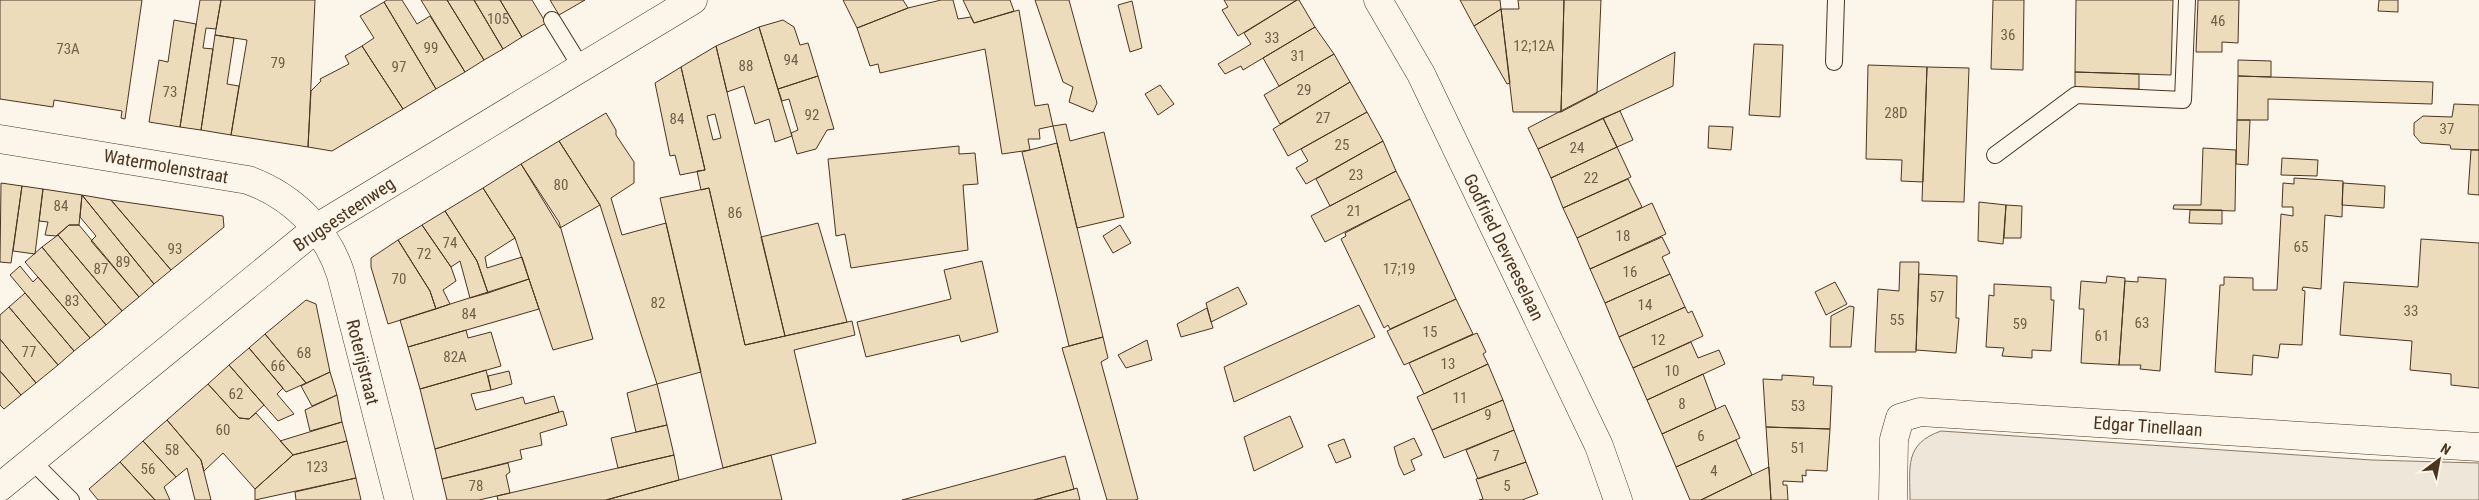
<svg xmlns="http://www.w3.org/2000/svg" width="2479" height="500" viewBox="0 0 2479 500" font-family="'Roboto Condensed',sans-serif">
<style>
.green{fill:#ede6d9;stroke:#887966}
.building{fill:#ecdcbc;stroke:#4a3520;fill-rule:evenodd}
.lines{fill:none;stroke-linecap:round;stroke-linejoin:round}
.service-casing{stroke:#4a3520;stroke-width:18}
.minor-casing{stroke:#4a3520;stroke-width:29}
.primary-casing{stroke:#4a3520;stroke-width:29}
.service{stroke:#fbf6e9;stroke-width:16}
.minor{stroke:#fbf6e9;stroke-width:28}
.primary{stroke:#fbf6e9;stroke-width:28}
.labels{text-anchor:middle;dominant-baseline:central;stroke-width:4;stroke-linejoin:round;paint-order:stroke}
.number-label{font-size:15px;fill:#725f47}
.street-label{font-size:18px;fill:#4a3520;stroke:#fbf6e9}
</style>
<rect width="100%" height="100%" fill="#fbf6e9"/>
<path class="green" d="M1941,431L2372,460L2479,463V500H1910C1910,467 1904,444 1941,431Z"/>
<path class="building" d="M0,0H142L125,119L121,118L122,111L54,100L53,107L0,99Z
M200,0H221L216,29L206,28L203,48L213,49L201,130L180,127Z
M221,0H315L308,147L231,135L247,40L215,35Z
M387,0H402L417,24L430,16L465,72L436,89L384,2Z
M421,0H447L484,60L465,72Z
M447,0H474L503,49L484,60Z
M474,0H500L522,37L503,49Z
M500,0H532L546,23L522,37Z
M550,0H585L559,15Z
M843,0H903L908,8L857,28Z
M941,0H953L958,19L971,17L974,23L1019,10L1035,106L1048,104L1053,126L1039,129L1040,139H1028L1030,150L1002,154L985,49L880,73L878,64L870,66L857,28L908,8Z
M963,0H1010L1014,11L974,23Z
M1035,0H1069L1097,103L1093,112L1069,102L1073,87L1063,82Z
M1224,0H1297L1238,36L1222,10L1228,7Z
M1297,0H1299L1315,27L1243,70L1241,66L1225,74L1218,64L1251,44L1244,33Z
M1460,0H1500L1501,9L1474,26Z
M1518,0H1564L1561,112H1513L1501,9H1519Z
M1564,0H1601L1597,93L1561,112Z
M1993,0H2024L2023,70L1991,69Z
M2076,0H2173L2171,75L2075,72Z
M2198,0H2239L2238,43L2222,42V52H2196Z
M2379,0H2398V12L2378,11Z
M1132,1L1142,48L1130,52L1118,5Z
M384,2L436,89L403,109L362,46L374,38L360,16Z
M1501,9L1510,83L1507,84L1474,26Z
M174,20L196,24L180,127L149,122L159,60L168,62Z
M783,20L794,27L800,45L808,43L818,76L778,89L759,27Z
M759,27L792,136L775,142L769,119L755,124L744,86L727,92L716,46Z
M1315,27L1334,54L1279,86L1263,58Z
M215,35L234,38L227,84L239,86L231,135L201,130Z
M1754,44L1783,45L1780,117L1749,115Z
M362,46L403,109L332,151L308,147L311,91L321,81L320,79L349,64L345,56Z
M716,46L785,336L745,345L709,188L701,190L697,171L705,170L681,67ZM715,114L721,138L713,140L707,116Z
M1675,52L1673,86L1538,149L1528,128Z
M1334,54L1350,82L1280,124L1264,95Z
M2238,60L2271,61V77L2238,76Z
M1868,65L1927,67L1923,182L1901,181L1902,160L1866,159Z
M681,67L705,170L680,175L675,155L670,156L655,83Z
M1927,67L1969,68L1964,202L1922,201Z
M2075,72L2139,74V89L2075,87Z
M818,76L834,129L827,130L816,149L797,154L791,133L798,130L789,99L782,101L778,89Z
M2238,76L2433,82L2432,104L2268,99V120H2237Z
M1350,82L1367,112L1288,156L1273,129Z
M1160,85L1174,104L1158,115L1145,94Z
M2454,104L2479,105V150L2451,149L2450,145L2421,143L2414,135V123L2423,116L2452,117Z
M1620,111L1633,140L1617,147L1603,118Z
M1367,112L1383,141L1306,184L1296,168L1308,161L1301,149Z
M606,113L616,130V135L634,162V183L611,198L622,235L666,223L701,372L657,384L600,205L559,141Z
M1603,118L1617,147L1551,178L1538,149Z
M2237,120H2250L2248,165L2236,164Z
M1066,124L1070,141L1104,132L1124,217L1077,228L1053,126Z
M1709,126L1733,127L1731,150L1708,148Z
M559,141L600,205L560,228L521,164Z
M1383,141L1396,171L1330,206L1316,179Z
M1057,143L1103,337L1069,346L1022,152Z
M959,146V154L975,153L978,184L963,185L968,250L851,268L845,234L836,236L828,159Z
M1617,147L1631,177L1563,208L1551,178Z
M2203,148L2236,150L2235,211L2173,209L2174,205H2201Z
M2471,150H2479V195L2468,194Z
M2282,158L2318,160L2317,176L2281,175Z
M521,164L559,222L593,339L553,350L515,238L483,188Z
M1396,171L1410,199L1325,242L1311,216Z
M2294,178L2343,181L2342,217L2325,215L2321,289L2303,287L2302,290L2305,291L2302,345L2280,344L2278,358L2253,355L2252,375L2215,372L2220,285H2224V277L2253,278V290H2277L2281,214L2293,216V207H2282L2283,183L2294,184Z
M1628,179L1642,207L1577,238L1563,208Z
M1,183L22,186L11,263L0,262Z
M2343,183L2385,186L2384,208L2342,205Z
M22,186L43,189L35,254L13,251Z
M483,188L515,238L485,257L487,268L522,257L529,279L488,293L477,261L445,211Z
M709,188L745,345L852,321L855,335L794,350L816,443L723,468L660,198Z
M43,189L82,195L79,225H69L56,236L45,235L48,222L39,221Z
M82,195L111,200L171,270L154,284Z
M82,195L154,284L139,297L91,241L96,236L80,217Z
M1410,199L1456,299L1390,329L1388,325L1384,328L1341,239L1346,236L1345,233Z
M111,200L223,216L224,227L171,270Z
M1979,202L2006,205L2003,244L1978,241Z
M1652,203L1666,234L1590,269L1577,238Z
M2006,205L2022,206L2021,238H2004Z
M2190,210H2222V224L2189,223Z
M445,211L477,261L488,293L470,298L460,261L451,267L422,225Z
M818,223L847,322L785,336L761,237Z
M69,225H79L139,297L122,311L58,235Z
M422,225L451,267L456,281L443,290L450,304L436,309L430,291L398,240Z
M1120,225L1131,243L1113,253L1103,236Z
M58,235L122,311L106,325L42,247Z
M1662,237L1670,253L1662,257L1670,274L1605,303L1590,269Z
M2421,239L2479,243V388L2451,385V374L2410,370L2412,341L2340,335L2344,282L2418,287Z
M398,240L430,291L436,309L388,324L371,267V258Z
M42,247L106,325L90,338L25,262Z
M982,261L998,332L961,342L959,335L866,357L857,322L951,299L944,270Z
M1900,262H1919L1916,352H1875L1878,289L1899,291Z
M20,266L33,282L38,277L90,338L74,351L10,275Z
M1670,274L1685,307L1619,337L1605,303Z
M1919,274L1957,276L1956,318H1959L1956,353L1916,350Z
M2107,276L2125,278L2119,365L2081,363L2084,309H2079L2081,281L2106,283Z
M2138,277L2166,279L2160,371L2140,369L2141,365H2119L2125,281L2138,282Z
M529,279L539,309L408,347L400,320Z
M1835,282L1847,304L1826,315L1815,292Z
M1994,284L2051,287V300H2054L2051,351L2032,350V358L2002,356L2004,348L1986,347L1989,295L1994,296Z
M1238,287L1247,304L1211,322L1206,303Z
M25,293L74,351L58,365L9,307Z
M1456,299L1473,334L1404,365L1387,331Z
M306,300L316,304L330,372L306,383L265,334Z
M1359,305L1375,337L1234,402L1224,367Z
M1850,306L1854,307L1851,347H1830L1831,316Z
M9,307L58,365L36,383L0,339V315Z
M1685,307L1688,313L1692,311L1703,336L1633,368L1619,337Z
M1207,308L1213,328L1181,337L1177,324Z
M466,330L468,338L491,332L501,366L420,389L408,347Z
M1477,333L1486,352L1483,354L1488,364L1424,394L1409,363Z
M265,334L306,383L286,392L249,348Z
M1103,337L1108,358L1101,362L1138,499L1135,500H1107L1062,348Z
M0,339L36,383L21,395L0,371Z
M1147,340L1152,360L1126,368L1118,355Z
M1691,342L1698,358L1719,350L1725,364L1647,400L1633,368Z
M249,348L283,388L277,394L294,414L278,421L229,365Z
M1488,364L1503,400L1432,430L1417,397Z
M229,365L264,405L249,419L239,418L208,384Z
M486,370L491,390L471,394L476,410L523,397L525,404L554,396L559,412L435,449L420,389Z
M0,371L21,395L4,409L0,405Z
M509,371L512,384L491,390L488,376Z
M330,372L337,395L312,406L301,386Z
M1703,374L1716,409L1662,434L1647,400Z
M1782,375L1814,377L1813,385L1832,386L1830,429L1766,427L1763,379L1782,380Z
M208,384L239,418L249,419L256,413L293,455L255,489L223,453L204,471L201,460L167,420Z
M657,384L667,425L636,432L627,393Z
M337,395L342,422L310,431L305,410Z
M1503,400L1514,430L1444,458L1432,430Z
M1725,405L1740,438L1676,467L1662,434Z
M563,411L567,425L540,433L542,445L520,450L522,459L442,479L435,449Z
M1290,416L1303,447L1254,471L1244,437Z
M167,420L201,460L211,500H195L187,468L176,477L143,441Z
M342,422L347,441L293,455L280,441Z
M667,425L674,455L618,468L611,438Z
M1766,427L1830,429L1827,471L1806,470V476L1802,475L1803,482L1783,481V485H1787L1788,500H1771Z
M1514,430L1526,462L1478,479L1466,450Z
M1414,438L1422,455L1411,460L1415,470L1404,475L1399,465L1394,447Z
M1344,439L1351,457L1336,463L1328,445Z
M1736,440L1752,475L1701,500H1690L1676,467Z
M143,441L176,477L164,487L170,500H155L120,462Z
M347,441L356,478L255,500V489L293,455Z
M674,455L679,480L606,500H498L497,496Z
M771,455L782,500H606L679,480Z
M1065,456L1074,489L1034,500H902Z
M120,462L155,500H98L89,489Z
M1526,462L1538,494L1522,500H1479L1483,499L1476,479Z
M508,463L510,472L506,475L510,493L479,500H447L442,479Z
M1769,467L1771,500H1701L1752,475Z
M356,478L361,500H296L295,492Z
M1077,488L1080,500H1034L1074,489Z"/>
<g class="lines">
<defs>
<path id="service" d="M552,20L581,67
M1834,62L1836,0
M1995,155L2076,95L2183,100L2187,0
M32,461L71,500"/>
<path id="minor" d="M1378,0L1421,74L1599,446L1618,500
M0,139L248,180C292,196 327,230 341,275L399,500
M1893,500L1894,439L1900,418L1920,412L2479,447"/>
<path id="primary" d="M0,487L318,227L693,0"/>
</defs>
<use href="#service" class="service-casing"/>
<use href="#minor" class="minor-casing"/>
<use href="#primary" class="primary-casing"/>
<use href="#service" class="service"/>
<use href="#minor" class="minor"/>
<use href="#primary" class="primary"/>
</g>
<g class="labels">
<g class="number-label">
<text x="498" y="19">105</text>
<text x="2218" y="21">46</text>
<text x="2008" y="35">36</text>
<text x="1272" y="38">33</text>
<text x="1534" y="46">12;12A</text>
<text x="431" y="48">99</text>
<text x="68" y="49">73A</text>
<text x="1298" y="56">31</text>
<text x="791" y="60">94</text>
<text x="278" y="63">79</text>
<text x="746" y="66">88</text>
<text x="399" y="67">97</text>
<text x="1304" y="90">29</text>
<text x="170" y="92">73</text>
<text x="1896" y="113">28D</text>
<text x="812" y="115">92</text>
<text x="1323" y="118">27</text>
<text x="677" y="119">84</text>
<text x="2447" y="129">37</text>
<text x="1342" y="145">25</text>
<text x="1577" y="148">24</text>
<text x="1356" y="175">23</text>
<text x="1591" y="178">22</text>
<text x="561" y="185">80</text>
<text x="61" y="206">84</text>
<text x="1354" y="211">21</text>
<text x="735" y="213">86</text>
<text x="1623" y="236">18</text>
<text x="450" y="243">74</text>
<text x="2301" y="247">65</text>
<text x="175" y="249">93</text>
<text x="424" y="254">72</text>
<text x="123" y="262">89</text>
<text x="101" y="269">87</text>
<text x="1399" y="269">17;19</text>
<text x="1630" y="272">16</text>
<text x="399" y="279">70</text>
<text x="1937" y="297">57</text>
<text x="72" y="301">83</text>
<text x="658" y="303">82</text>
<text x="1645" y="305">14</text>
<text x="2411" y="311">33</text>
<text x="469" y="314">84</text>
<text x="1897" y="320">55</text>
<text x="2142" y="323">63</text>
<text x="2020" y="324">59</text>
<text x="1430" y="332">15</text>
<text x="2102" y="336">61</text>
<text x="1658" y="340">12</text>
<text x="29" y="352">77</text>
<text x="304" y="353">68</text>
<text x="455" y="357">82A</text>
<text x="1448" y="364">13</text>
<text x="278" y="366">66</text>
<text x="1672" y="371">10</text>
<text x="236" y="394">62</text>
<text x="1460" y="398">11</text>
<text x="1682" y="404">8</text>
<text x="1798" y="406">53</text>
<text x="1488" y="415">9</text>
<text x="223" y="430">60</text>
<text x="1701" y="436">6</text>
<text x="1798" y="448">51</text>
<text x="172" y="450">58</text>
<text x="1496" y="456">7</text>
<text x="317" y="467">123</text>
<text x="148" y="469">56</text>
<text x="1714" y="471">4</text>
<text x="476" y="486">78</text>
<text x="1507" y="486">5</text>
</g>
<g class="street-label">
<text transform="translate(166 166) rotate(10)">Watermolenstraat</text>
<text transform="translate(344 214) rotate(-34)">Brugsesteenweg</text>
<text transform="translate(1504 247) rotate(64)">Godfried Devreeselaan</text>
<text transform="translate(363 362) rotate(76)">Roterijstraat</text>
<text transform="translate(2148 426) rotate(4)">Edgar Tinellaan</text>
</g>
</g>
<g transform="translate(2439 460) rotate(32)" stroke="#fbf6e9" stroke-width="4" paint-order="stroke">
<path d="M0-4L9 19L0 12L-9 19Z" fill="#4a3520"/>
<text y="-8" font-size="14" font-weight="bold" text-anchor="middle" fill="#4a3520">N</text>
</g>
</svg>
